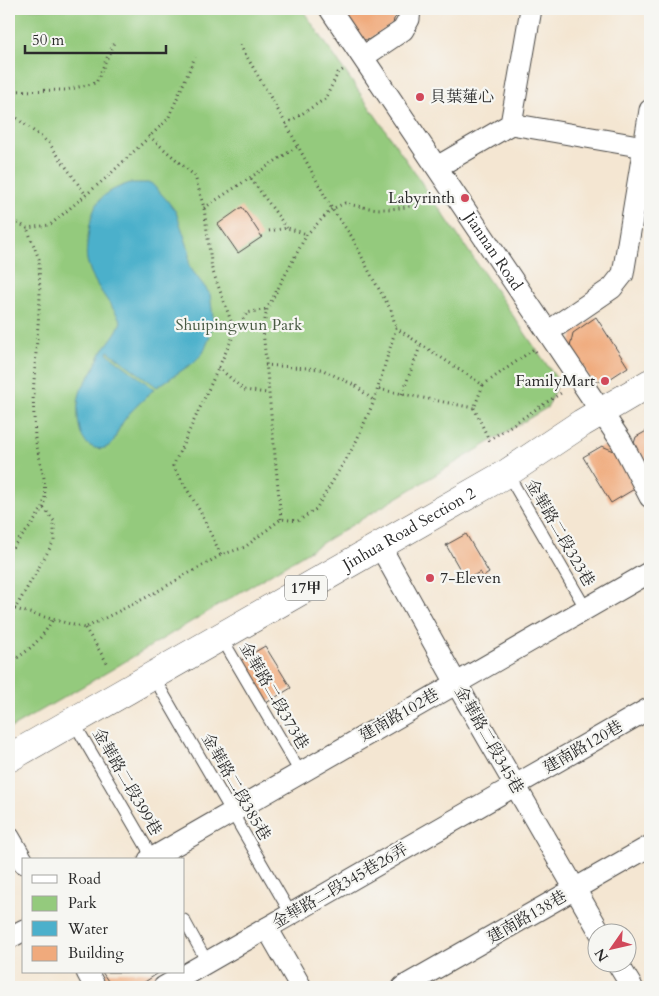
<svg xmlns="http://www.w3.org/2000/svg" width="659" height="996" viewBox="0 0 659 996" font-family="Cardo,'Noto Serif TC',serif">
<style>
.green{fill:#94ca7d;stroke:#607a54}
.water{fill:#4cb0cb;stroke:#3c6e7b}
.building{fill:#f0aa7c}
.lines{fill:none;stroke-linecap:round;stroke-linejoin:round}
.lane-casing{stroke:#494744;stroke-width:13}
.street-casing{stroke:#494744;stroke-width:23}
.primary-casing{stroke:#494744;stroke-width:29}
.path{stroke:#494744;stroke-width:3;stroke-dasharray:1 4;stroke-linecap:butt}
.lane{stroke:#fff;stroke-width:11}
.street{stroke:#fff;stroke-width:21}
.primary{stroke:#fff;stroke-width:28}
.poi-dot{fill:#d1495b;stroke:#f6f6f2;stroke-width:2}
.labels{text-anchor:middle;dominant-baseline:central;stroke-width:4.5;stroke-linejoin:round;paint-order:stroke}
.shield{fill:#f6f6f2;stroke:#686867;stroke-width:1}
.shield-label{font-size:15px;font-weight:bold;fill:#2b2b2b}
.poi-label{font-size:16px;fill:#2b2b2b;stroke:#f6f6f2;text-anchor:start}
.street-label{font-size:16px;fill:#2b2b2b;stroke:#f6f6f2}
.park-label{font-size:16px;fill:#4a5b44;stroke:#f6f6f2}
</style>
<rect width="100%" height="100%" fill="#f6f6f2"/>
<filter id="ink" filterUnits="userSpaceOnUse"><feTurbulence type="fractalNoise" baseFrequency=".02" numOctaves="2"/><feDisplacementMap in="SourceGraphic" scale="10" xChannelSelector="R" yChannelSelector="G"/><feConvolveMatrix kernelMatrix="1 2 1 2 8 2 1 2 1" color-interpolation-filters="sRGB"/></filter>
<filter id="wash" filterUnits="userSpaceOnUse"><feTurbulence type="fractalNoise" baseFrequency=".0096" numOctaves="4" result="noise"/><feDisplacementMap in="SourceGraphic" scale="20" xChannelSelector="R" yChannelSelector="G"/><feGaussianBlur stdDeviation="1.12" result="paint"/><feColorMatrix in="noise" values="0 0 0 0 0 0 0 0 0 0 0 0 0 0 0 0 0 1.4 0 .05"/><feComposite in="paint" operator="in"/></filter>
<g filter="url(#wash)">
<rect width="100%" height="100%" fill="#f4e6d2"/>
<path class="green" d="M9,9H302L558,381L548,407L111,670L9,729Z"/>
<path class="water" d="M130,183H151L166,199L176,212L189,250V266L210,294L213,317L209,339L203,353L193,363L157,387L108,351L107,353L154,389C142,402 127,412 119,429C115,436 115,443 107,447C97,452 85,445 82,436C77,424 76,403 81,390C83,385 88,379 91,374C95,367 97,360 101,353C108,342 117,334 121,321C110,302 94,286 88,264C85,255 87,246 88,237C93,204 97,194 130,183Z"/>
<g id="blocks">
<path class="building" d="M335,9H403L394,19L393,24L368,40L355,39Z
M242,207L262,237L238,253L218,224Z
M596,317L628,367L605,382L592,380L570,347L573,333Z
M650,429V482L632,450L636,437Z
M602,446L614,451L636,488L611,503L583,457Z
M466,534L489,573L483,577L480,572L466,580L446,545Z
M265,646L291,688L266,703L240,661Z
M102,972H160L137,987H112Z"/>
</g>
</g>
<g filter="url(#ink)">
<use href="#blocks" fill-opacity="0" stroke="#494744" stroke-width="1"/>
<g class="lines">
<defs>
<path id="lane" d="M507,473L586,609
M221,637L300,772
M153,676L291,914
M73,721L147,848L150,860
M184,920L207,962"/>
<g id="street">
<path id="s1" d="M330,9L621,441L650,497"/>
<path d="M363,57L403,30L409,19L410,9"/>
<path d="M511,124L650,148"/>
<path d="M437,167L511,124L531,9"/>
<path d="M549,331L612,288L623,274L650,110"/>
<path d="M380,546L456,683L601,934"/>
<path d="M9,837L24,863"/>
<path d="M149,860L650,572"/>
<path d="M267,928L301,987"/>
<path d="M9,938L24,930"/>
<path d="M618,964L632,987"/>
<path d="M87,972L95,987"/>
<path d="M164,987L650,708"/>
<path d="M403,987L650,846"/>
</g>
<g id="primary">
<path id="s2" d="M9,758L507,473L582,423L650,383"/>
</g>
</defs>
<use href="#lane" class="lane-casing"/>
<use href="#street" class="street-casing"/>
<use href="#primary" class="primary-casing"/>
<path class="path" d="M240,45L286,124L332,209L352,237L372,277L391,310L396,328
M9,91L66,90L96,83L115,40
M9,112L49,143L86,195
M286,124L325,99L338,73L346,68
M149,136L195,176L204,208L212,269L235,332L173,466L200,511L221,555
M251,179L287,228
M204,208L298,146
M9,218L27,228L50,225L106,178L168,119L195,57
M269,231L287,228L307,234
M235,332L247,313L267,309
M265,365L321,369L356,386L374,401
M218,367L244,390L268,393
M483,385L534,349L536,352
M402,394L421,344
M474,408L489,440L564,391
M281,519L263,330L267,309L307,234L332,209L345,203C377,212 402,211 432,199L433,195
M9,551L31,526L43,507L45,497L44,478L35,438L33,395L40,297L39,259L27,228
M9,607L15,609L54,541V521L43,507
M15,609L85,628L149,596L221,555L245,547L281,519L298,521L316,509L355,444L374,401L396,328L483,385L474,408L378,389
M85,628L108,664
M9,663C29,651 41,640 53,619"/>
<use href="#lane" class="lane"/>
<use href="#street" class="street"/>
<use href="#primary" class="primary"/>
</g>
</g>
<g class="poi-dot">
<circle cx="420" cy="97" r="5"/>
<circle cx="465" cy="198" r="5"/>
<circle cx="605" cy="381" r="5"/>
<circle cx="430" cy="578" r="5"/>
</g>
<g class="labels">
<rect class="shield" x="285" y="575.5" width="42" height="25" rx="4"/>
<g class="shield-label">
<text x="306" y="588">17甲</text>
</g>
<g class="poi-label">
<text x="430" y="97">貝葉蓮心</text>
<text x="455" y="198" text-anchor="end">Labyrinth</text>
<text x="595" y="381" text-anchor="end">FamilyMart</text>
<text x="440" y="578">7-Eleven</text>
</g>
<g class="street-label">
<text stroke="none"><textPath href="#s1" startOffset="292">Jiannan Road</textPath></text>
<text stroke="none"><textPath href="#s2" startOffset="461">Jinhua Road Section 2</textPath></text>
<text transform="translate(560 533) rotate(60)">金華路二段323巷</text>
<text transform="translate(274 696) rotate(60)">金華路二段373巷</text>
<text transform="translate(399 715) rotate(-30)">建南路102巷</text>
<text transform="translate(489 740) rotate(60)">金華路二段345巷</text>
<text transform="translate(583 747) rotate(-30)">建南路120巷</text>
<text transform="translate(127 782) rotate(60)">金華路二段399巷</text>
<text transform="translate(236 787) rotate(60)">金華路二段385巷</text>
<text transform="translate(340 886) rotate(-30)">金華路二段345巷26弄</text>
<text transform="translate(527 917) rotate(-30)">建南路138巷</text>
</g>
<g class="park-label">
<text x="239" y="325">Shuipingwun Park</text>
</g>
</g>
<rect width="659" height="996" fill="none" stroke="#f6f6f2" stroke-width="30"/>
<rect x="22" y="858" width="162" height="115" fill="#f6f6f2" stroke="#a5a5a2"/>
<rect x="32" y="875" width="25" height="8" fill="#ffffff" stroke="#a5a5a2"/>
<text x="68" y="884" font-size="15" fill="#2b2b2b">Road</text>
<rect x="32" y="896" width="25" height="15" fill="#94ca7d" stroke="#a5a5a2"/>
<text x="68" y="908" font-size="15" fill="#2b2b2b">Park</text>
<rect x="32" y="921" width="25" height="15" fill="#4cb0cb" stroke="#a5a5a2"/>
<text x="68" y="934" font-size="15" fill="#2b2b2b">Water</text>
<rect x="32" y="946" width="25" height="15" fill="#f0aa7c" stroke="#a5a5a2"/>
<text x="68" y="958" font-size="15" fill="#2b2b2b">Building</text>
<g transform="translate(612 948) rotate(236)"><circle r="24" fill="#f6f6f2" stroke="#a5a5a2"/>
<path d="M0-4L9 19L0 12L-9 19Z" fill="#d1495b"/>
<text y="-8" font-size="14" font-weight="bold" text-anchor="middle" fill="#2b2b2b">N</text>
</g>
<path d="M25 45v8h141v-8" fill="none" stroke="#2b2b2b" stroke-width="2.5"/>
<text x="32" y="45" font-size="15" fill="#2b2b2b" stroke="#f6f6f2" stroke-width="4" paint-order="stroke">50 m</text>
</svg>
